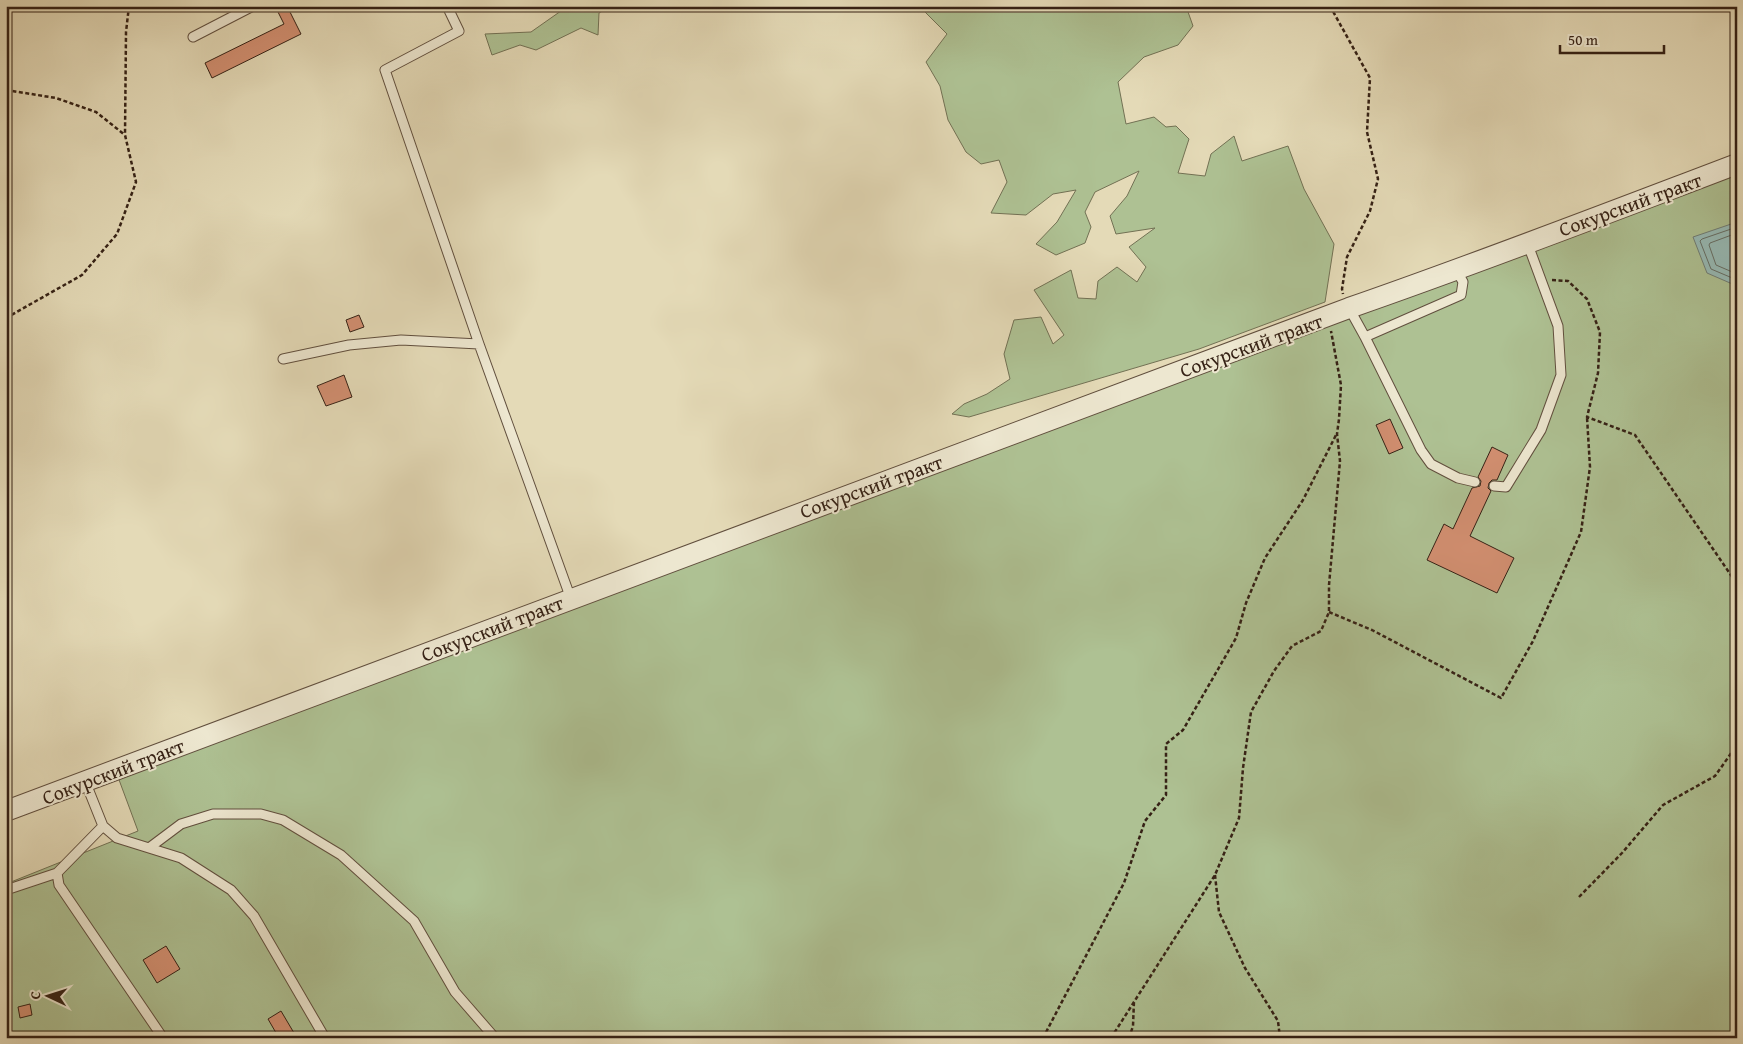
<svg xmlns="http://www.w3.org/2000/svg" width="1743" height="1044" viewBox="0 0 1743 1044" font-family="'Gentium Book Plus',serif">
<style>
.green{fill:#aec193;stroke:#727154}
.water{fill:#97bab5;stroke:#707d75}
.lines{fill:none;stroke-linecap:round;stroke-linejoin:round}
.shore{stroke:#666e65;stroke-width:1}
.building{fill:#d28f71;stroke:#352115}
.service-casing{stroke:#614f3e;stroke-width:11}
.tertiary-casing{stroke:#614f3e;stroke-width:22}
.path{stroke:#352115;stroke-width:2.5;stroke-dasharray:4 2.5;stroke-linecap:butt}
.service{stroke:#ede7d0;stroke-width:9}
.tertiary{stroke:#ede7d0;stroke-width:20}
.labels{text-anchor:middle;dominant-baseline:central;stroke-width:4;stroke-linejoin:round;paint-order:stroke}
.street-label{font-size:20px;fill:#352115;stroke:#ede7d0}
</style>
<rect width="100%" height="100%" fill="#e4dab7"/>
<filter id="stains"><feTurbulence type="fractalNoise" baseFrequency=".004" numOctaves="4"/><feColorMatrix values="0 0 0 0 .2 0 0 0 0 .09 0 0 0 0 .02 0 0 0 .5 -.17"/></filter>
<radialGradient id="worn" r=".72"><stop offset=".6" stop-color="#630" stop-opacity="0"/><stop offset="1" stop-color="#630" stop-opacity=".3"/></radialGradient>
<path class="green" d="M568,6H611L599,13L598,35L581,28L536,50L520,45L492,55L485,34L531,32Z
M919,6H1182L1187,9L1193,26L1178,45L1144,57L1118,82L1126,124L1154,117L1166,127L1176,126L1189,139L1178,173L1205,176L1211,154L1234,136L1242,161L1288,146L1304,189L1334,244L1325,302L1199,349L969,417L952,414L964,404L987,394L1010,379L1004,354L1014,320L1041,317L1053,344L1064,335L1034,290L1071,270L1078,298L1096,299L1098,281L1117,267L1137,282L1146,267L1129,247L1155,228L1116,234L1110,216L1127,196L1139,171L1095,192L1085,212L1091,227L1085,243L1056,255L1036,244L1057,222L1076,190L1053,194L1026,215L991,213L1007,182L999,160L981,164L966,152L948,120L940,86L926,62L947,34Z
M1737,164V1038H6V884L138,831L115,769Z"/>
<path class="water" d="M1737,222V286L1707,273L1693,237Z"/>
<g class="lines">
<path class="shore" d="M1737,227L1702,239L1700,241L1711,269L1737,280
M1737,233L1710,243L1709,245L1716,265L1737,274"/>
</g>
<path class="building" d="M275,6H287L301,34L212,78L205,63L284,24Z
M359,315L364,327L350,332L346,320Z
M344,375L352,397L326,406L317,386Z
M1390,419L1403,448L1389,454L1376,425Z
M1492,447L1508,455L1497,480H1492L1489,483L1488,488L1491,491L1470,536L1514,558L1497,593L1427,560L1444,524L1453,529L1472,488L1480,486L1481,481L1478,477Z
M166,946L180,969L157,983L143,960Z
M30,1004L32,1015L20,1018L18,1007Z
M281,1011L297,1038H279L268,1019Z"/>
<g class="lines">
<defs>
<path id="service" d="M447,6L459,31L385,70L479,344L571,599
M193,37L253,6
M1349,308L1365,337L1421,450L1431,464L1458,478L1475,482
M1365,337L1461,295L1463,282L1457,271
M283,359L349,345L401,340L479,344
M1494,486L1506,487L1541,430L1561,375L1558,326L1527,242
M85,781L103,826L117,838L149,848L181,824L213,814H261L283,820L341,855L414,921L455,992L495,1038
M149,848L181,858L231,890L254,916L325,1038
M57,873L59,885L163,1038
M6,890L57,873L103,826
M6,1036L7,1038"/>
<path id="tertiary" d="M6,811L1349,308C1479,263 1608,213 1737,164"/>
</defs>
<use href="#service" class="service-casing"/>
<use href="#tertiary" class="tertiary-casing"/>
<path class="path" d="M1330,6L1370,78L1367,132L1378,179L1370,211L1347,257L1342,289L1343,294
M6,90L56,98L96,112L125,135
M1552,280L1568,281L1587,299L1600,332L1598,373L1587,417L1635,435L1737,584
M6,318L82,275L117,234L136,182L125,135L126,32L129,6
M1329,612L1372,630L1501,698L1533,641L1581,532L1590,467L1587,417
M1215,875L1219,912L1245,968L1278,1021L1280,1038
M1579,897L1622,853L1663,805L1715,776L1737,745
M1043,1038L1124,883L1145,821L1166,795V744L1183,730L1236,638L1246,603L1265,558L1303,500L1336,435
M1111,1038L1215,875L1239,818L1243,768L1251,712L1274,671L1292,646L1321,631L1329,612V585L1340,461L1337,434L1339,419L1341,385L1331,331
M1129,1038L1133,1026L1134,1001"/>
<use href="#service" class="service"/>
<use href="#tertiary" class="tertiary"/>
</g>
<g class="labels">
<g class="street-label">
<text transform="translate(1630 204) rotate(-20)">Сокурский тракт</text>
<text transform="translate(1251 345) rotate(-20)">Сокурский тракт</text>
<text transform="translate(871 486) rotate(-20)">Сокурский тракт</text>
<text transform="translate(492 628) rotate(-21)">Сокурский тракт</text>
<text transform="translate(113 771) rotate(-21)">Сокурский тракт</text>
</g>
</g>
<rect width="1743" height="1044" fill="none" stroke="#e4dab7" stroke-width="25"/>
<rect x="8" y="8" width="1728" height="1029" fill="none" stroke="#352115" stroke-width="2.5"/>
<rect x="12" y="12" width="1718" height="1019" fill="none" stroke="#352115"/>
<g transform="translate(48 996) rotate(274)" stroke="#ede7d0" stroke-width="4" paint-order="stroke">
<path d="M0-4L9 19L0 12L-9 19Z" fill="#352115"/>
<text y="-8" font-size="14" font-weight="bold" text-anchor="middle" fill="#352115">С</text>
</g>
<path d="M1560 45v8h104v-8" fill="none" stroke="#352115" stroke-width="2.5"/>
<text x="1568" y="45" font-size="15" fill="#352115" stroke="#ede7d0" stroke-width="4" paint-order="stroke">50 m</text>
<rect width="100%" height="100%" filter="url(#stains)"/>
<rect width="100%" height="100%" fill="url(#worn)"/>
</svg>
